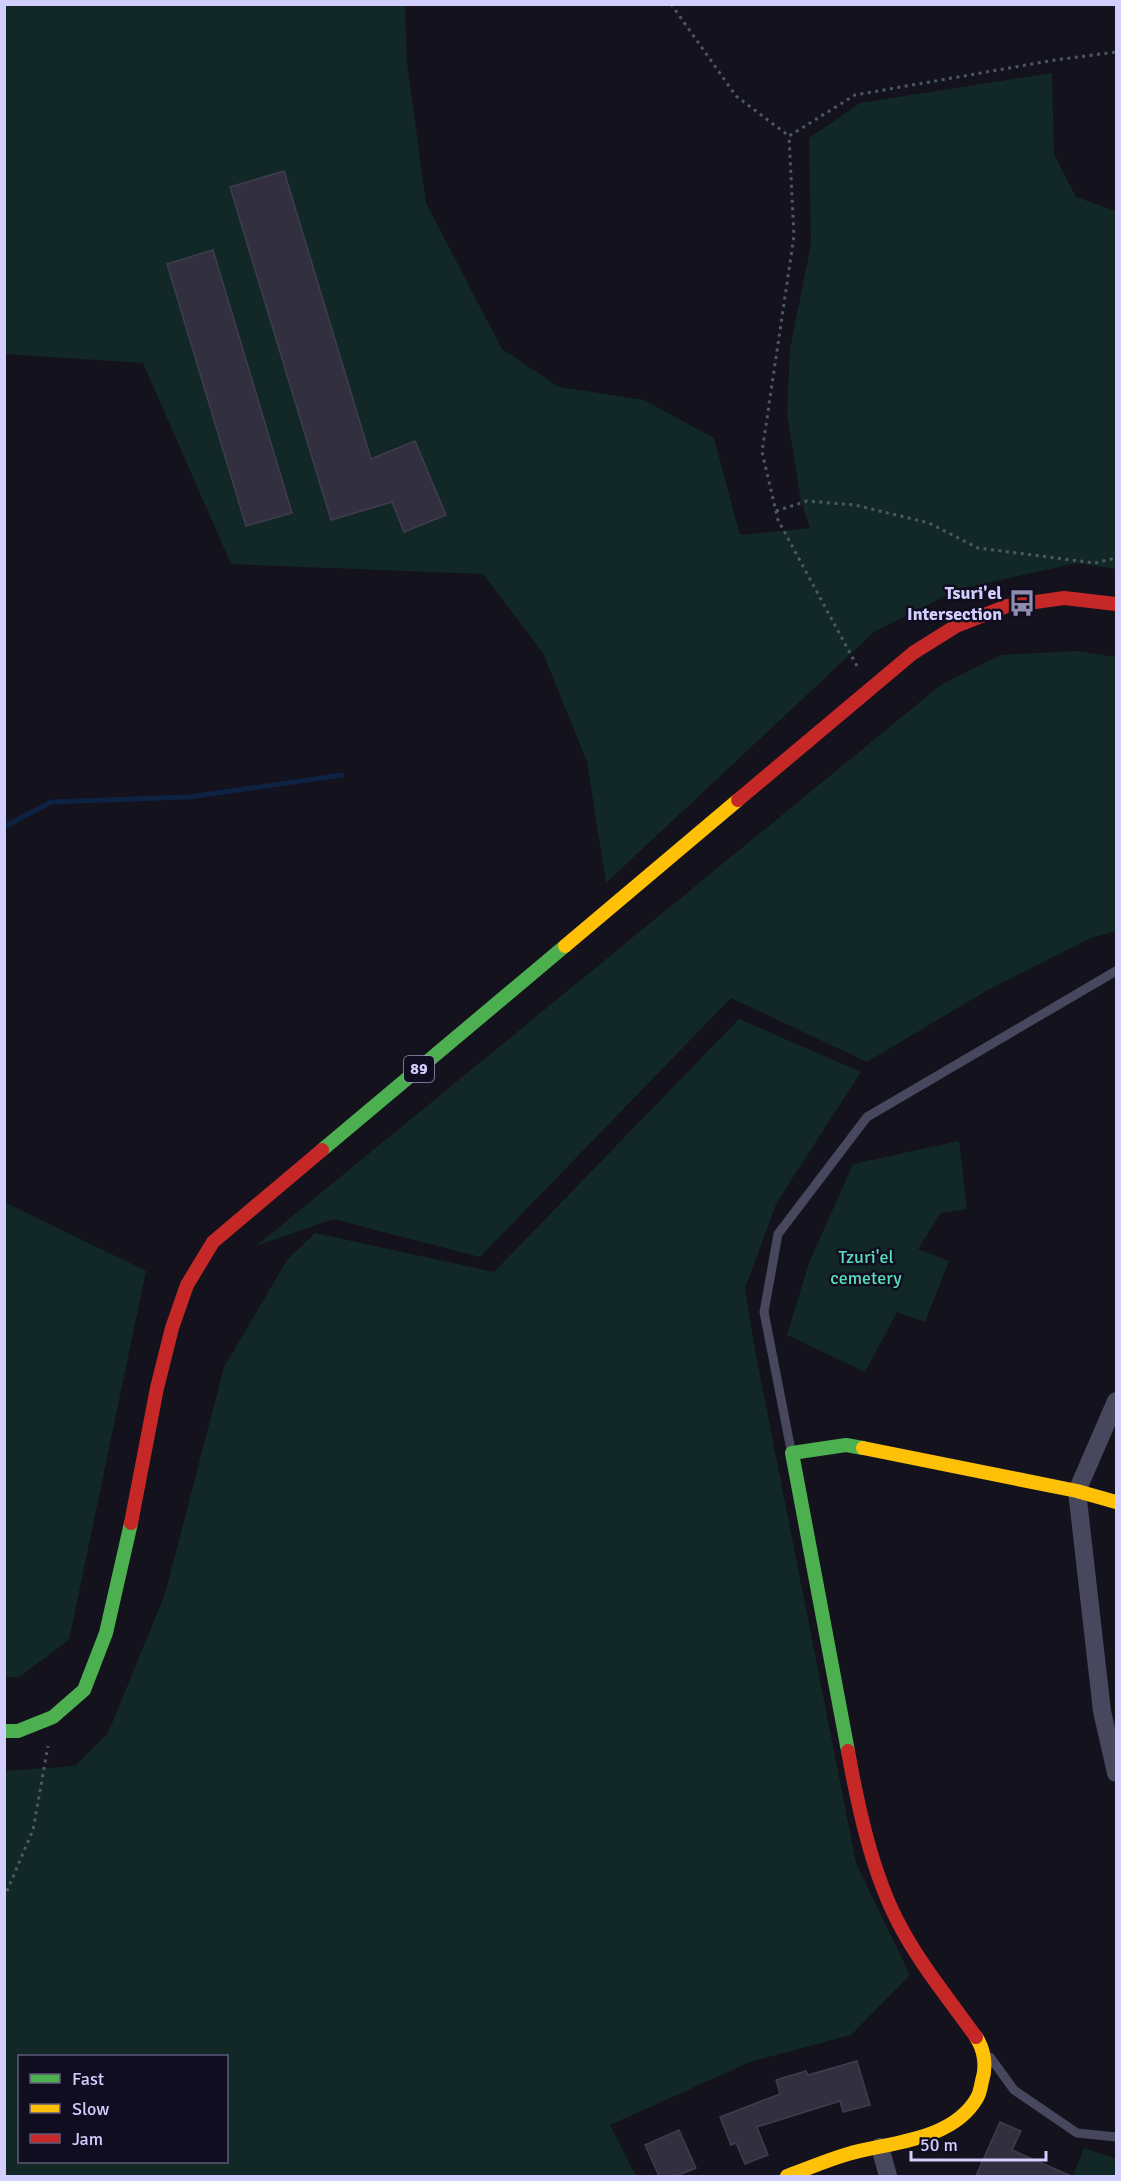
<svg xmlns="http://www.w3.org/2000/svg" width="1121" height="2181" viewBox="0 0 1121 2181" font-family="Signika,sans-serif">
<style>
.green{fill:#112827;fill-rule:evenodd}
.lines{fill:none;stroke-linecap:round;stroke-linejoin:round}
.stream{stroke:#0e2242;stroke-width:5}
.building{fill:#32303f;stroke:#3f3c50;stroke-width:1.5}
.path{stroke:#4a5965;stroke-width:3;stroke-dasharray:3 4.5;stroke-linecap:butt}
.lane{stroke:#47475e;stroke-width:9}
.street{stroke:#47475e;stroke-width:18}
.fast{stroke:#4caf50;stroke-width:14}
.slow{stroke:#ffc107;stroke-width:14}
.jam{stroke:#c62828;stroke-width:14}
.labels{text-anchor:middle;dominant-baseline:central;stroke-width:5;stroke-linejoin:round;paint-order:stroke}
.shield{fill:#100d21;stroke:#9894bc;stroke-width:1.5}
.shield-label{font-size:16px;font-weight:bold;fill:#d2cefe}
.poi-label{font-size:18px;font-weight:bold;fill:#d2cefe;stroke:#100d21;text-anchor:end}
.park-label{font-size:18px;fill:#5bddb9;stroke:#100d21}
</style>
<rect width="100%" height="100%" fill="#14121d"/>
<path class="green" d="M4,5H405L407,63L426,203L502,349L559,387L644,400L714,438L740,535L810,528L801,501L787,414L790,349L811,244L809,138L860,103L1052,73L1054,154L1076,197L1116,211V569L1077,563L959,589L874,632L606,883L587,762L543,653L483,574L231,564L143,363L5,354Z
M1076,651L1116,657V931L1093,937L986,991L867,1062L731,998L480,1257L333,1219L256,1246L942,684L1001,655Z
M739,1019L861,1072L777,1202L745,1288L754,1345L856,1863L910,1975L851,2035L750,2062L610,2125L636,2176H5V1771L75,1766L108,1733L165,1594L224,1367L287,1260L315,1233L494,1272ZM20,2056H226V2162H20Z
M959,1141L967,1209L941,1213L918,1249L949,1261L925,1322L897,1312L865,1372L787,1335L809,1263L853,1164Z
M4,1202L146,1271L69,1640L19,1677H4Z
M1084,2148L1116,2159V2176H1073Z"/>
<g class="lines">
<path class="stream" d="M4,827L51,802L189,797L342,775"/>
</g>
<path class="building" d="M284,171L371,459L415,441L446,515L404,532L392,502L331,520L230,187Z
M213,250L292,513L246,526L167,264Z
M857,2061L870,2105L843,2112L840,2101L757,2127L768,2155L745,2164L736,2143L731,2145L720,2117L780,2094L776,2080L806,2071L808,2075Z
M1000,2122L1021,2131L1012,2150L1071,2176H976Z
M679,2130L696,2168L676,2176H659L645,2145Z"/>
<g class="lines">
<path class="path" d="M671,4L736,96L789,136
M776,511L807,501L855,505L929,523L978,548L1095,563L1116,558
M857,666L778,520L762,452L794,236L789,136L855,95L1055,60L1116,52
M4,1898L33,1830L48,1746"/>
<path class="lane" d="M791,1450L764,1312L778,1234L867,1117L1116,971
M990,2057L1014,2090L1077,2133L1116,2137"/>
<path class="street" d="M1116,1401L1077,1491L1102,1711L1116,1773
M880,2147L888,2176"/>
<path class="fast" d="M322,1150L565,946
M4,1731H18L53,1717L84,1690L106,1633L131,1523
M848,1751L792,1453L846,1445L863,1448"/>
<path class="slow" d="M565,946L738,800
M863,1448L1077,1491L1116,1502
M787,2176C807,2169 827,2160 848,2154C890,2142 952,2141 977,2098C980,2093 981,2086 982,2081C987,2066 984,2049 976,2037"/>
<path class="jam" d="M738,800L913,653L956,626L1007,606L1064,598L1116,604
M131,1523L157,1388L172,1328L187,1285L213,1242L322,1150
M848,1751C858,1807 872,1872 898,1922C919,1963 949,1999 976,2037"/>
</g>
<defs>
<symbol id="bus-bare" viewBox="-9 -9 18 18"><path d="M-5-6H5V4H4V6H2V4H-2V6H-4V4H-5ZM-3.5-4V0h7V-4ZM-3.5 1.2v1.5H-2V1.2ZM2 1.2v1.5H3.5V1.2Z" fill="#908caf" stroke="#100d21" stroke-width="2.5" paint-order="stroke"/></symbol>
</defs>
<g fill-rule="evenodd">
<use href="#bus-bare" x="1003" y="584" width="38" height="38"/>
</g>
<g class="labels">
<rect class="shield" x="404" y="1056" width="30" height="26" rx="4.5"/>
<g class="shield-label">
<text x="419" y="1069">89</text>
</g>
<g class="poi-label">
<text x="1002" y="593">Tsuri'el<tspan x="1002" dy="21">Intersection</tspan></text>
</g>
<g class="park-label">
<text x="866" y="1257">Tzuri'el<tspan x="866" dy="21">cemetery</tspan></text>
</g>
</g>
<rect width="1121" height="2181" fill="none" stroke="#d2cefe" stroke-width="12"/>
<rect x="18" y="2055" width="210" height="108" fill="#100d21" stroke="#5e5a79" stroke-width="1.5"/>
<rect x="30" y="2074" width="30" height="9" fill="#4caf50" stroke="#5e5a79" stroke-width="1.5"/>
<text x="72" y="2085" font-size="18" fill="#d2cefe">Fast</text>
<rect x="30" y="2104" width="30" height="9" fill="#ffc107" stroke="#5e5a79" stroke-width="1.5"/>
<text x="72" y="2115" font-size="18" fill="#d2cefe">Slow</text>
<rect x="30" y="2134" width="30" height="9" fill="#c62828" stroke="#5e5a79" stroke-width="1.5"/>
<text x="72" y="2145" font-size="18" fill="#d2cefe">Jam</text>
<path d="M911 2151v9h135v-9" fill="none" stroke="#d2cefe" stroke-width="3"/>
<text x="920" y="2151" font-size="18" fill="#d2cefe" stroke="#100d21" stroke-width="4.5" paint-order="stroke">50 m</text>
</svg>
